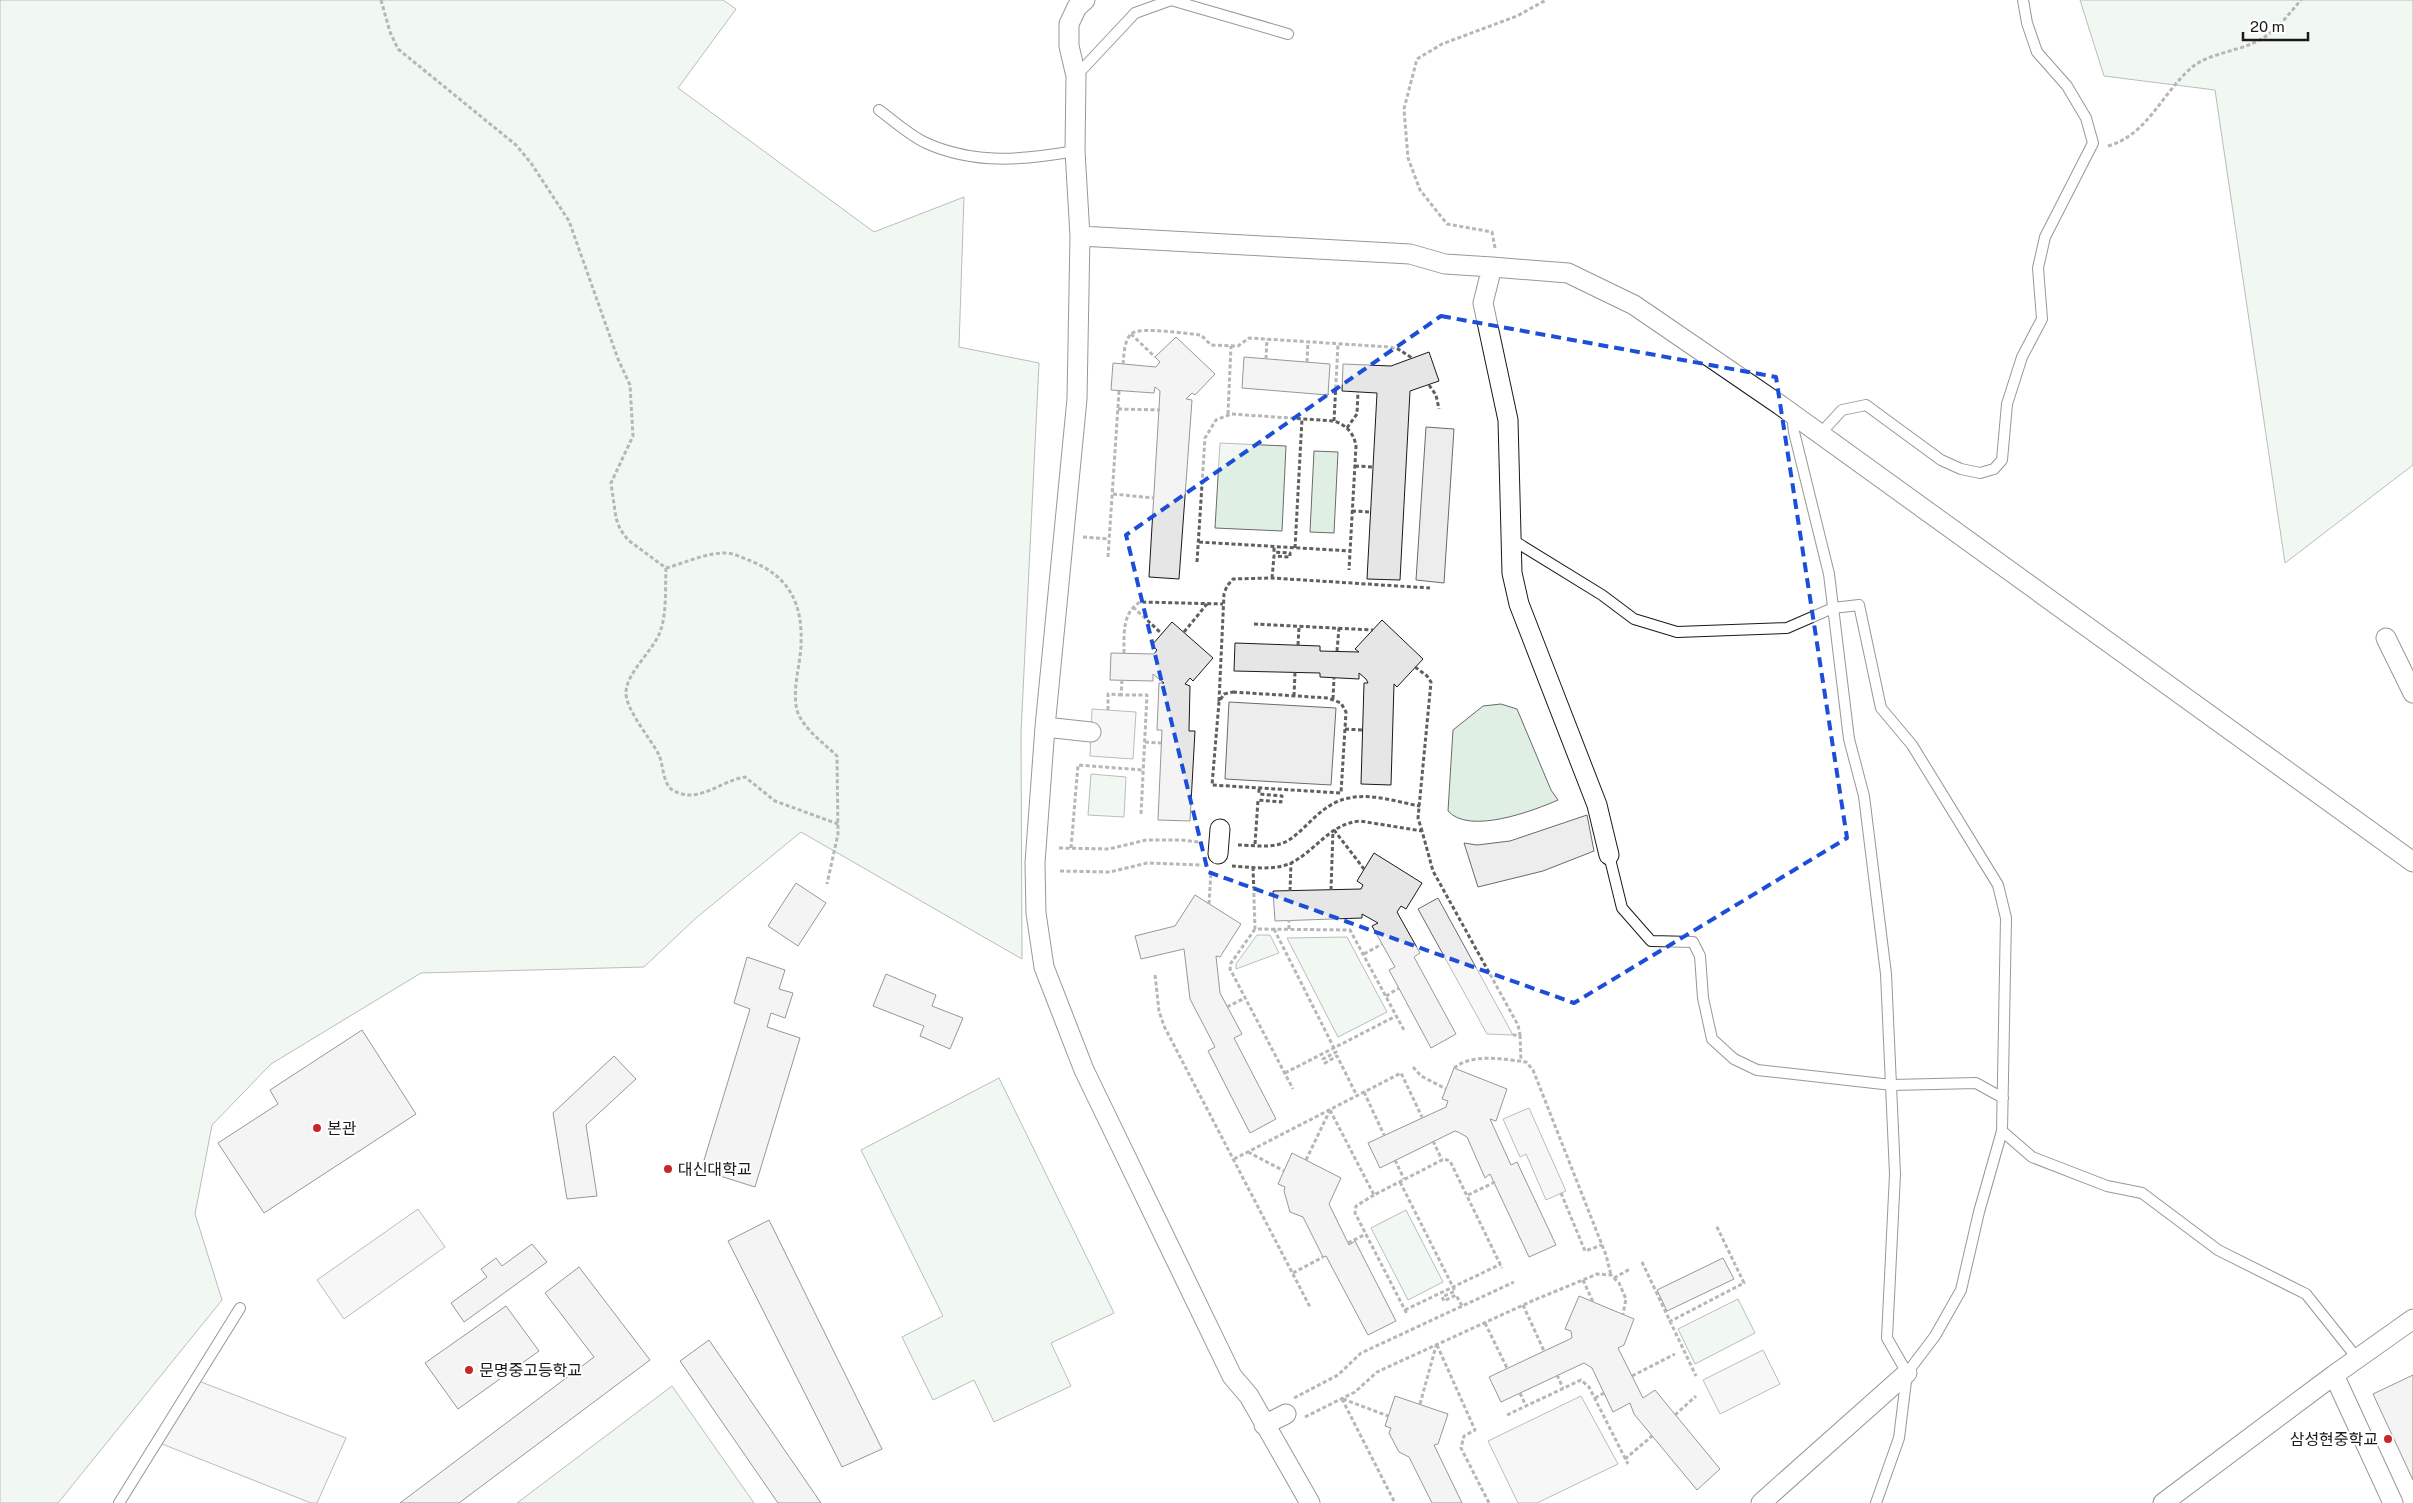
<svg xmlns="http://www.w3.org/2000/svg" width="2413" height="1503" viewBox="0 0 2413 1503" font-family="'Public Sans','Noto Sans KR',sans-serif">
<style>
.green{fill:#e0efe3;stroke:#6a6a6a}
.parking{fill:#ededed;stroke:#6a6a6a}
.building{fill:#e6e6e6;stroke:#1a1a1a}
.lines{fill:none;stroke-linecap:round;stroke-linejoin:round}
.service-casing{stroke:#1a1a1a;stroke-width:12}
.minor-casing{stroke:#1a1a1a;stroke-width:21}
.path{stroke:#5f5f5f;stroke-width:3;stroke-dasharray:4 2.5;stroke-linecap:butt}
.service{stroke:#fff;stroke-width:10}
.minor{stroke:#fff;stroke-width:19}
.marked{fill:none;stroke:#1d4ed8;stroke-width:4;stroke-dasharray:10 6;stroke-linejoin:round}
.poi-dot{fill:#c62828;stroke:#fff;stroke-width:2}
.labels{text-anchor:middle;dominant-baseline:central;stroke-width:4;stroke-linejoin:round;paint-order:stroke}
.poi-label{font-size:16px;fill:#1a1a1a;stroke:#fff;text-anchor:start}
</style>
<rect width="100%" height="100%" fill="#fff"/>
<path class="green" d="M0,0H723L736,9L678,88L874,232L964,197L959,347L1039,363L1021,733L1022,959L801,832L696,918L644,967L421,973L271,1064L212,1125L195,1214L222,1300L58,1503H0Z
M2080,0H2413V465L2285,563L2215,90L2104,76Z
M1220,443L1286,446L1282,531L1215,528Z
M1314,451L1338,452L1334,533L1310,532Z
M1501,704L1517,709L1551,790L1558,800C1533,811 1469,835 1448,811L1453,730L1483,706Z
M1091,774L1126,777L1124,817L1088,815Z
M1257,935H1270L1279,953L1236,969V964Z
M1347,937L1387,1012L1338,1037L1287,938Z
M999,1078L1114,1313L1051,1343L1071,1386L994,1422L974,1380L933,1400L902,1337L943,1316L861,1150Z
M1406,1210L1443,1282L1408,1300L1371,1228Z
M1738,1299L1755,1333L1695,1364L1678,1329Z
M672,1386L754,1503H517Z"/>
<path class="parking" d="M1426,427L1454,429L1444,583L1416,580Z
M1229,702L1336,708L1331,785L1225,779Z
M1092,709L1136,712L1133,759L1090,756Z
M1587,815L1594,851L1543,871L1478,887L1464,843L1477,845L1510,841Z
M1438,898L1513,1035L1487,1034L1418,909Z
M1529,1108L1566,1191L1546,1200L1526,1154L1520,1157L1503,1119Z
M418,1209L445,1247L344,1319L317,1280Z
M1763,1350L1780,1384L1720,1414L1703,1380Z
M196,1380L346,1438L317,1503H311L157,1442Z
M1581,1396L1618,1464L1537,1503H1518L1488,1441Z"/>
<path class="building" d="M1176,337L1215,374L1195,395L1192,393L1186,399L1192,400L1179,579L1149,577L1160,391L1155,387L1154,393L1111,390L1113,363L1156,367L1160,362L1155,357Z
M1429,352L1439,381L1410,391L1400,580L1367,579L1377,393L1342,391L1343,364L1391,366Z
M1244,357L1330,364L1328,395L1242,388Z
M1382,620L1423,659L1397,687L1394,684L1391,785L1361,784L1364,683H1368L1366,679L1359,673V679L1320,677V673L1234,671L1235,643L1320,646V651L1359,652L1355,649Z
M1172,622L1213,658L1193,681L1190,678L1185,684L1190,686L1189,731H1195L1190,821L1158,820L1162,730H1157L1159,683H1164L1153,674V681L1110,680L1111,653L1154,654L1157,650L1152,645Z
M1374,853L1422,883L1406,909L1401,906L1397,912L1420,953L1414,957L1456,1034L1431,1048L1389,970L1395,967L1372,926L1378,923L1362,914V918L1275,921L1273,891L1361,889L1363,885L1357,881Z
M796,883L826,903L798,946L768,926Z
M1195,895L1241,924L1220,957L1216,956L1220,993L1242,1034L1234,1038L1276,1119L1250,1133L1208,1051L1215,1047L1190,999L1184,949L1141,959L1135,936L1175,926Z
M747,957L785,970L779,989L793,993L785,1018L771,1013L767,1027L800,1038L755,1187L701,1170L750,1009L734,1003Z
M886,974L936,995L932,1006L963,1018L950,1049L920,1036L924,1026L873,1006Z
M362,1030L416,1114L264,1213L218,1143L278,1104L270,1090Z
M614,1056L636,1079L586,1125L597,1196L567,1199L553,1113Z
M1454,1068L1507,1089L1496,1121L1490,1119L1511,1165L1517,1162L1556,1245L1529,1257L1490,1174L1485,1178L1467,1137L1458,1132L1455,1131L1380,1168L1368,1143L1446,1107L1448,1101L1442,1099Z
M1292,1153L1341,1178L1329,1204L1349,1245L1355,1241L1396,1321L1368,1335L1326,1256L1323,1257L1303,1217L1290,1212L1284,1191L1285,1187L1278,1184Z
M769,1220L882,1449L842,1467L728,1241Z
M532,1244L547,1262L464,1322L451,1303L487,1277L481,1269L496,1258L502,1266Z
M1723,1258L1734,1279L1667,1311L1657,1290Z
M579,1267L650,1360L459,1503H400L594,1357L545,1293Z
M1579,1296L1634,1319L1624,1345L1618,1348L1643,1398L1655,1390L1720,1469L1697,1490L1634,1414L1630,1403L1613,1412L1592,1368L1584,1363L1501,1402L1489,1377L1572,1338L1571,1331L1565,1329Z
M506,1306L539,1351L458,1409L425,1363Z
M709,1340L821,1503H778L680,1361Z
M2413,1375V1480L2373,1394Z
M1395,1396L1448,1414L1438,1444L1434,1445L1462,1503H1432L1409,1457L1399,1452L1389,1433L1391,1428L1385,1426Z"/>
<g class="lines">
<defs>
<path id="service" d="M1171,0L1288,34
M1076,76L1135,13L1171,0
M879,110C894,121 909,135 926,143C975,165 1023,160 1075,151
M1792,414L1794,432L1829,574L1849,739L1864,796L1886,974L1895,1174L1887,1338L1907,1373L1899,1438L1876,1503
M1820,434L1842,410L1866,405L1941,460L1961,469L1980,473L1994,469L2002,460L2007,404L2022,357L2042,319L2038,268L2045,237L2093,143L2086,118L2067,86L2037,52L2027,23L2023,0
M1511,539L1602,595L1634,619L1677,632L1787,628L1833,608L1859,605L1881,708L1912,745L1998,885L2006,918L2002,1131L1979,1212L1961,1290L1935,1336L1907,1373
M1609,855L1622,908L1651,941L1693,942L1700,956L1703,998L1712,1039L1734,1059L1757,1070L1892,1085L1976,1083L2003,1098
M2002,1131L2032,1157L2107,1186L2142,1193L2218,1250L2306,1294L2357,1358
M119,1503L240,1308"/>
<path id="minor" d="M1085,0L1077,7L1069,24V46L1076,76L1075,151L1080,236L1077,399L1045,727L1035,863L1036,913L1044,967L1084,1070L1232,1376L1249,1396L1310,1503
M1080,236L1410,254L1445,264L1492,267L1483,303L1508,420L1512,573L1519,604L1597,805L1609,855
M1492,267L1568,273L1634,305L1780,405L2413,862
M2386,638L2413,693
M1045,727L1091,732
M1218,854L1220,829
M2334,1375L2393,1503
M1264,1425L1286,1414
M1761,1503L1907,1373
M2163,1503L2334,1375L2413,1319"/>
</defs>
<use href="#service" class="service-casing"/>
<use href="#minor" class="minor-casing"/>
<path class="path" d="M381,0L390,32L398,49L516,145L531,163L569,221L618,359L630,385L633,436L611,483L616,518L620,529L628,540L666,568
M2108,146C2147,135 2161,95 2190,69C2206,54 2234,52 2253,43C2274,35 2287,16 2301,0
M1495,248L1492,232L1447,224L1420,190L1408,158L1404,109L1417,59L1442,44L1517,16L1546,0
M1131,334L1155,357
M1266,359L1267,339
M1307,362L1308,342
M1123,364C1124,355 1124,341 1131,334C1139,326 1188,334 1201,335L1211,345L1238,346L1249,338L1390,347L1398,349L1412,358
M1429,385L1436,395L1439,409
M1118,409L1160,410
M1228,414L1231,346
M1334,421L1338,344
M1347,428L1357,414L1358,392
M1355,466L1373,467
M1113,494L1154,498
M1352,511L1370,512
M1083,537L1109,539
M1199,542L1350,551
M1295,548L1302,419
M1108,557L1119,391
M1197,562L1205,438L1216,420L1231,414L1334,421C1346,425 1354,433 1356,446L1349,570
M666,568C685,563 705,553 725,553C734,553 743,558 751,561C790,577 803,604 801,646C800,666 792,690 797,710C802,728 825,744 837,756L838,834L827,884
M666,568C665,589 667,613 660,632C653,651 627,672 626,692C625,709 651,739 659,755C663,765 663,780 670,788C674,792 681,794 687,795C708,796 725,780 745,777L775,801L838,824
M1272,578L1274,556L1290,557V553L1274,552V546
M1133,607L1162,634
M1254,624L1373,630
M1184,632L1207,604
M1298,645L1299,627
M1337,651L1339,628
M1124,653C1124,634 1122,613 1140,602L1223,604
M1415,667L1427,676L1431,682L1418,818L1422,831
M1122,680L1121,695H1147L1141,814
M1233,692L1328,698L1341,703L1346,712L1341,793L1212,785L1219,702L1224,694Z
M1294,696L1295,672
M1333,699L1334,678
M1219,701L1224,594L1227,586L1233,579L1272,578L1430,588
M1108,710V694L1121,695
M1345,729L1362,730
M1145,742L1161,743
M1334,830L1364,869
M1255,844L1258,800L1281,802L1282,796L1259,794V788
M1238,845C1250,845 1267,848 1280,844C1302,838 1317,804 1349,798C1372,793 1397,802 1420,806
M1059,848L1109,849L1146,840H1181L1199,842
M1071,848L1078,765L1143,770
M1232,866C1250,867 1274,871 1291,863C1317,850 1329,824 1360,821L1422,831L1433,871L1518,1025L1520,1035H1513
M1253,867L1255,929L1350,930L1405,1032
M1060,871L1110,872L1147,863L1201,865
M1331,890L1333,830
M1290,891L1291,863
M1209,904L1211,871
M1255,929L1231,963L1230,969L1293,1089
M1274,929L1336,1052L1323,1059L1325,1063L1337,1056L1357,1096
M1289,929V920
M1364,954L1382,944
M1155,975L1159,1011L1164,1026L1310,1307
M1386,996L1399,988
M1227,1007L1245,998
M1520,1035L1521,1061
M1413,1067L1421,1076L1446,1089
M1454,1068C1473,1053 1503,1059 1526,1062L1533,1070L1606,1255L1611,1275
M1285,1073L1396,1016
M1364,1092L1384,1135
M1330,1110L1374,1195L1444,1159L1450,1161L1502,1268
M1433,1141L1442,1160
M1248,1152L1284,1171
M1234,1159L1401,1073L1422,1117
M1306,1160L1330,1110
M1395,1160L1404,1179
M1400,1182L1455,1291L1442,1297L1444,1301L1456,1295L1462,1306
M1561,1193L1585,1251L1602,1245
M1374,1195L1356,1206L1355,1213L1407,1314
M1468,1195L1495,1182
M1348,1243L1366,1234
M1642,1262L1696,1376
M1293,1273L1323,1257
M1614,1278L1630,1269
M1583,1280L1593,1302
M1523,1305L1544,1351
M1405,1310L1501,1264
M1669,1322L1744,1283L1716,1225
M1485,1323L1507,1368
M1437,1345L1475,1430L1464,1436L1461,1448L1489,1503
M1557,1375L1563,1388
M1632,1376L1675,1354
M1520,1393L1526,1406
M1294,1398L1338,1375L1361,1353L1514,1282
M1595,1398L1604,1393
M1342,1399L1395,1503
M1343,1399L1388,1416
M1420,1404L1436,1346
M1507,1415L1581,1380L1589,1387L1628,1464
M1675,1415L1696,1396
M1305,1417L1355,1392L1377,1372L1532,1301L1597,1274L1611,1275L1619,1283L1626,1299L1623,1314
M1625,1459L1652,1436"/>
<use href="#service" class="service"/>
<use href="#minor" class="minor"/>
</g>
<path d="M0 0H2413V1503H0ZM1441,316L1776,377L1847,838L1574,1003L1208,872L1126,535Z" fill="#fff" fill-opacity=".55" fill-rule="evenodd"/>
<path class="marked" d="M1441,316L1776,377L1847,838L1574,1003L1208,872L1126,535Z"/>
<g class="poi-dot">
<circle cx="317" cy="1128" r="5"/>
<circle cx="668" cy="1169" r="5"/>
<circle cx="469" cy="1370" r="5"/>
<circle cx="2388" cy="1439" r="5"/>
</g>
<g class="labels">
<g class="poi-label">
<text x="327" y="1128">본관</text>
<text x="678" y="1169">대신대학교</text>
<text x="479" y="1370">문명중고등학교</text>
<text x="2378" y="1439" text-anchor="end">삼성현중학교</text>
</g>
</g>
<path d="M2243 32v8h65v-8" fill="none" stroke="#1a1a1a" stroke-width="2.5"/>
<text x="2250" y="32" font-size="15" fill="#1a1a1a" stroke="#ffffff" stroke-width="4" paint-order="stroke">20 m</text>
</svg>
